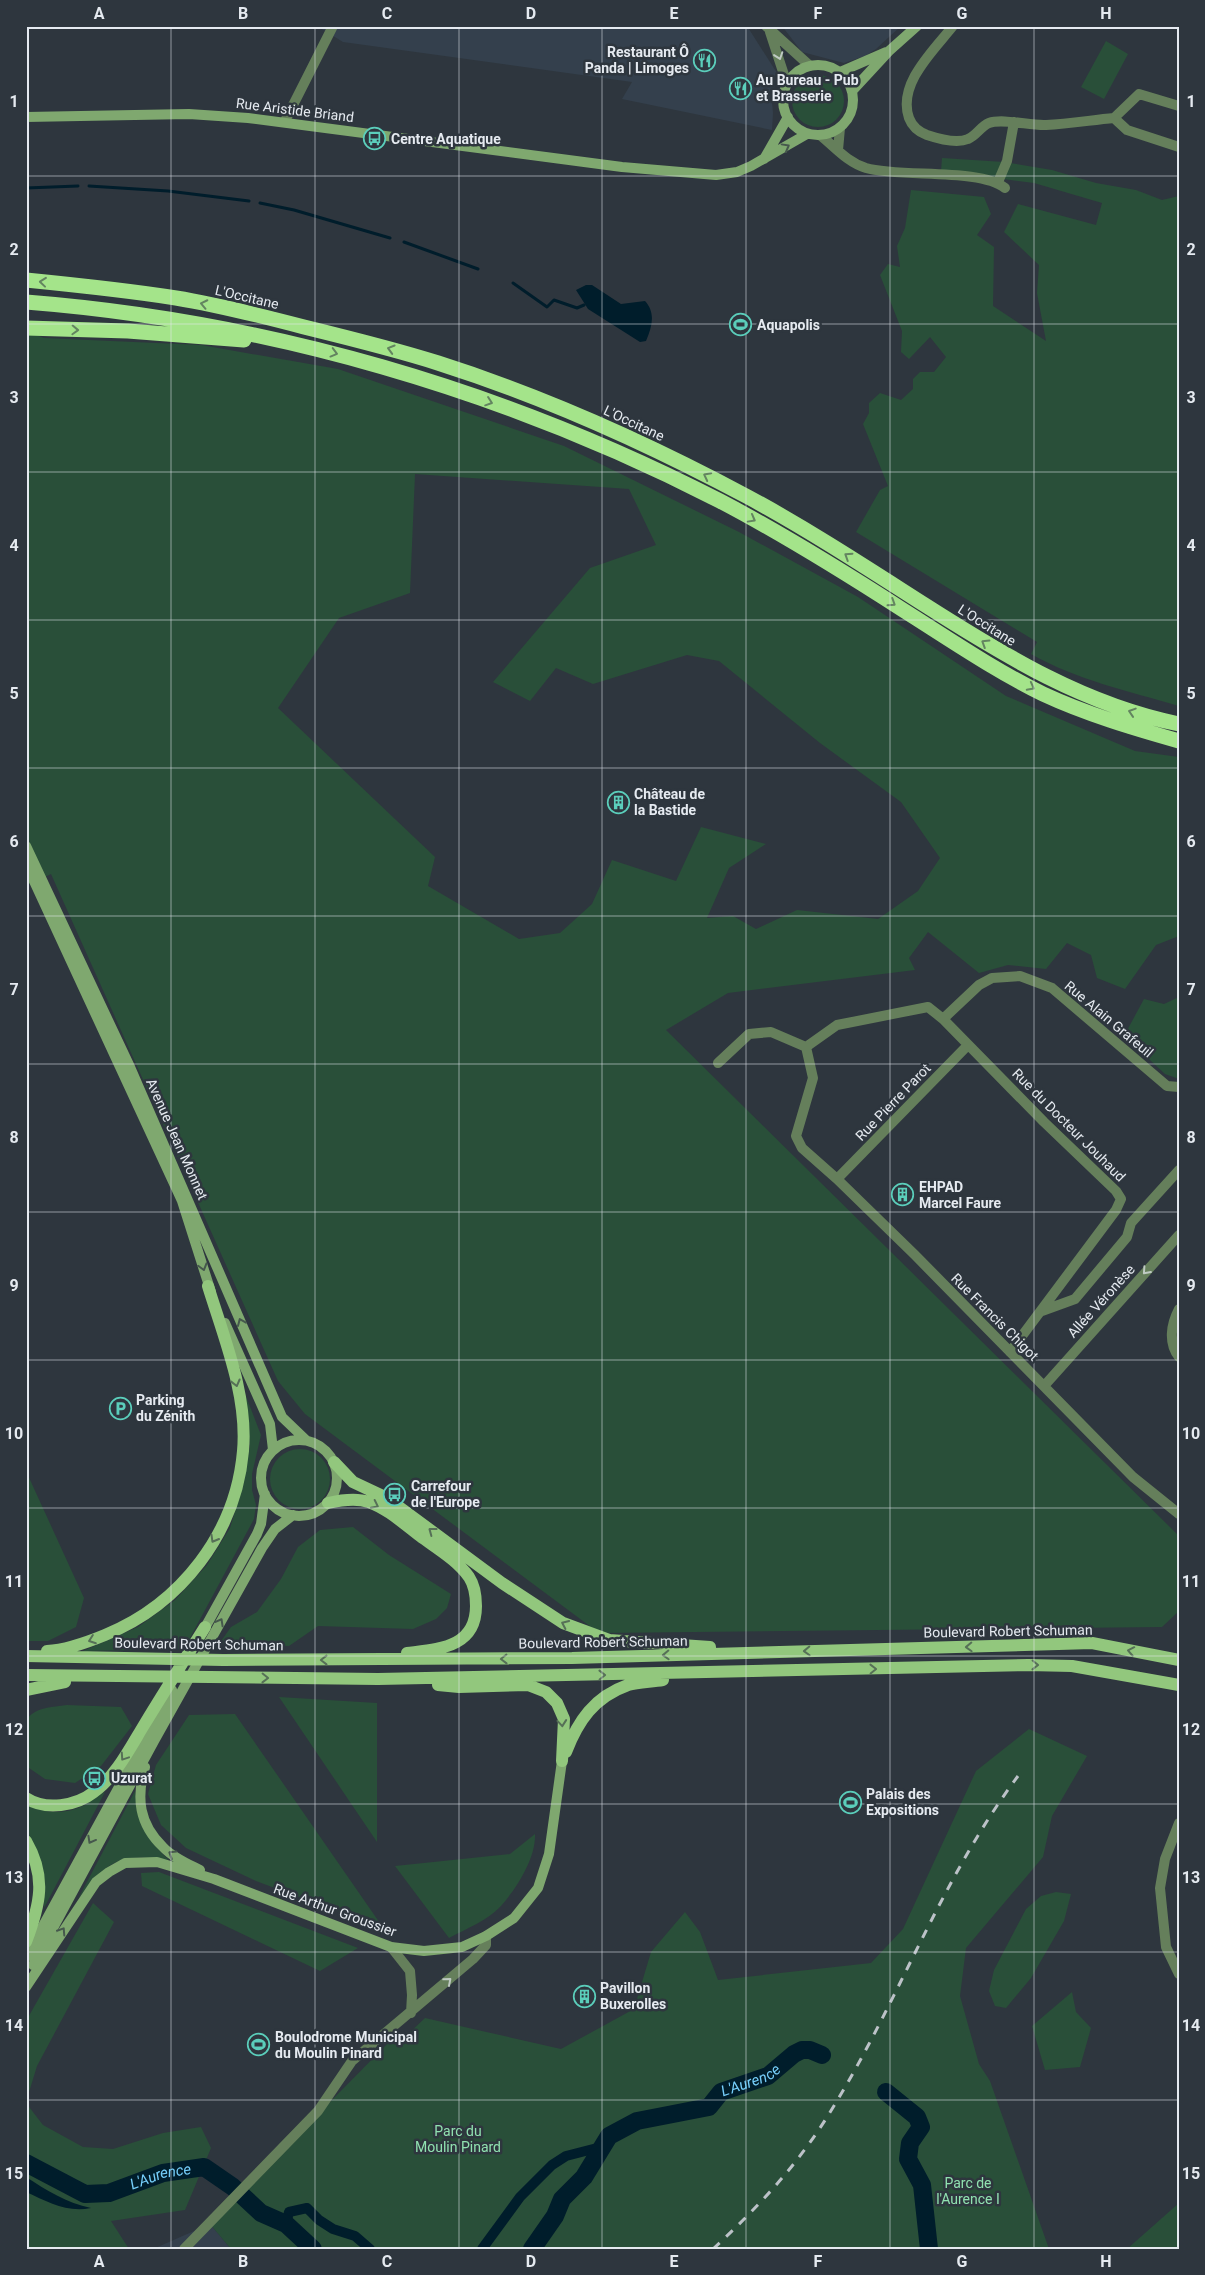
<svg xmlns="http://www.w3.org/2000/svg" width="1205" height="2275" viewBox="0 0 1205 2275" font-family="Roboto,sans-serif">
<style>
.built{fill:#34404d}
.green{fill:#294f39;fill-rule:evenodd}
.water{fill:#001d2b}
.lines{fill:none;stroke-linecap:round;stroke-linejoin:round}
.stream{stroke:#001d2b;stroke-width:3}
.canal{stroke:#001d2b;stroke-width:10}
.river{stroke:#001d2b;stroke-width:18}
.street{stroke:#657f5b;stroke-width:10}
.secondary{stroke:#7fa86f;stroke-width:10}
.primary{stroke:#92c77d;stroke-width:12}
.highway{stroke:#a4e48a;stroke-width:15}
.rail{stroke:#bcc2c8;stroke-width:3;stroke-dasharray:9 9;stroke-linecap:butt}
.oneway{stroke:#bfcac3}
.oneway2{stroke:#46584d}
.oneway3{stroke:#638460}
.oneway4{stroke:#567057}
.grid{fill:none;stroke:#e5eaf0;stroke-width:1;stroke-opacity:0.55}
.labels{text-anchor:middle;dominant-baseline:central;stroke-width:5;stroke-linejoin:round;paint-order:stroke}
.poi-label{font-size:14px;font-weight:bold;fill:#e5eaf0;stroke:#2e363e;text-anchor:start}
.street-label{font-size:14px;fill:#e5eaf0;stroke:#2e363e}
.park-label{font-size:14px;fill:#90e1b0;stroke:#2e363e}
.water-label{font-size:15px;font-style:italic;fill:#76cffb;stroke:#2e363e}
.neatline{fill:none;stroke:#e5eaf0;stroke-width:2}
.grid-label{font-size:16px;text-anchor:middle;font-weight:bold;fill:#e5eaf0}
</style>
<rect width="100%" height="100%" fill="#2e363e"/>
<path class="built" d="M317,26H747L777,73L772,102L773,113L772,130L622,99L632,82L343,42Z
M782,26H901L876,49L865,56L844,63L802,52Z
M210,2224L231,2249H153Z"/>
<path class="green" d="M1106,41L1128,54L1104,99L1081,87Z
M792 101a26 26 0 1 1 52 0a26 26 0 1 1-52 0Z
M942,158L1004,162L1052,170L1096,183L1136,190L1162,200L1179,196V706C1128,691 1077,680 1031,654L1037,642L856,532L880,490L888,486L863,424L869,413V403L880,393L901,400L913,389V379L920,372H934L946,357L930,337L909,359L901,352L902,331L880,275L888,264L900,267L897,246L905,228L911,190L984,197L991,214L977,235L994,247L993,306L1046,341L1037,293L1039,265L1004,232L1018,204L1096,225L1102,203L1034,183L941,171Z
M26,331L44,338L201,345L338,369L564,446L739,532L858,597L1006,696L1135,751L1179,757V936L1156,945L1125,989L1097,978L1091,955L1067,943L1046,969L1008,965L979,973L928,932L909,958L915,970L728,993L666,1030L1179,1536V1611L1162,1627L599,1633L305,1414L278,1381L51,874L26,886ZM415,474L629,489L656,545L590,568L493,682L530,701L556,668L593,684L687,655L719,661L820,743L901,802L940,858L918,891L878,919L797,910L756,929L733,916L707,918L729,868L766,844L701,827L676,881L612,860L592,904L560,933L519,939L428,886L435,857L278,708L339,618L410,593Z
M1179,997V1079L1165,1074L1124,1036L1144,999L1164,1004Z
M242,1386L261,1435L252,1474V1490L256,1505L254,1519L184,1649L83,1651L138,1627L175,1600L207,1565L230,1528L241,1492L250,1446Z
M270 1479a30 30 0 1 1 60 0a30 30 0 1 1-60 0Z
M26,1471L84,1598L76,1627L48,1641H26Z
M353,1527L389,1555L451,1594L447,1608L436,1619L413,1629L318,1626L289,1646L219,1644L231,1627L257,1612L281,1579L298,1547L320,1530Z
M279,1697L377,1703V1842Z
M67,1705L121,1707L132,1726L101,1766L75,1783L45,1779L29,1768L26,1760V1721C33,1707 54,1707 67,1705Z
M235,1714L384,1929L256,1881L186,1848L161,1825L148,1794L156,1765L189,1715Z
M1029,1729L1087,1756L1052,1816L1043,1857L966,1948L960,1996L979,2064L990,2081L1049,2249H231L210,2224L394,2037L402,2040L425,2018L561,2049L634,2009L651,1952L685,1912L700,1932L718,1980L871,1963L903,1929L976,1771Z
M135,1791C139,1820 148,1841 169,1860C120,1853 108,1860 78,1899Z
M105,1792L44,1908V1885L26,1837V1804C44,1814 66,1815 85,1805C92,1801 97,1795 105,1792Z
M535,1834C536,1858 517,1888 501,1906C488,1920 466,1929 449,1938L395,1866L510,1854Z
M159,1872L358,1948L320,1971L142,1886L141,1873Z
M1056,1892L1071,1894L1064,1921L1031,1978L1006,2008L995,2006L989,1991L994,1970L1026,1909L1041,1896Z
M93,1903L114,1922L37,2066L26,2102V2021Z
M1072,1992L1076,2012L1091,2028L1080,2067L1045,2070L1032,2026Z
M26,2103L43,2125L83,2147L113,2149L163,2133L201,2127L211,2148L185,2210L111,2221L129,2249H26Z
M1179,2203V2249H1127Z"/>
<path class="water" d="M586,285H592L621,304L645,301C656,313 652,327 646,341L640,342L588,309L576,290Z
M26,2177C46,2190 67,2203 91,2208C67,2213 48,2202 26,2192Z"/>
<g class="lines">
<path class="stream" d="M89,186L168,191L249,201
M26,188L78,186
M260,203L294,210L390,238
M404,242L478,269
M513,283L547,307L554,300L577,308L584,305"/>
<path class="canal" d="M286,2224L289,2212L307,2208L319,2220L333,2229L355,2236L370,2249
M482,2249L520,2197L552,2165L566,2156L601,2147"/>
<g class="river">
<path d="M886,2092L917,2117L921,2127L910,2143L908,2159L922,2185L929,2249"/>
<path id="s1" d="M26,2163L85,2194L109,2193L163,2173L204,2167L233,2187L261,2213L286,2224L313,2249"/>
<path id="s2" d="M532,2249L555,2216L562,2199L584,2177L609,2136L637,2121L709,2107L721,2092L768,2076L794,2054L802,2050H810L822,2055"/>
</g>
<path class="street" d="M766,26L810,66
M953,26C934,50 897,84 909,118C912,126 919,132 927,135C939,139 956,144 968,139C976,136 981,126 989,123C1003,118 1031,126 1046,125C1069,124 1092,120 1114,118
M770,32L787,84
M1179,106L1139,94L1114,118L1127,130L1179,147
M285,121L333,26
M820,135C835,147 847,162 866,168C901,178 980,168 1005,188
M838,150L840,128
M998,182L1007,161L1014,122
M943,1019L979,985L992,978L1020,976L1052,988L1167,1086L1179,1087
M806,1047L837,1025L928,1007L943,1019L1044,1122L1116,1191L1121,1199L1116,1210L1010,1352
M718,1063L749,1034L771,1032L806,1047L813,1078L796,1136L802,1148L837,1179L915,1255L1133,1477L1179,1514
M837,1179L968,1045
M1179,1309C1171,1324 1168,1343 1179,1357
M1042,1311L1075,1299L1127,1237L1131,1223L1179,1170
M1044,1386L1179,1235
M1179,1823L1165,1859L1160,1888L1166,1947L1179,1974
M391,1947L410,1971L412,1995L411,2013
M184,2249L318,2111L352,2061L473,1959L486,1945V1936"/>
<path class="secondary" d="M783 100a35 35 0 1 1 70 0a35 35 0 1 1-70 0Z
M840,72L886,52
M852,91L889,51L917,26
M26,117L189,114L248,118L622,167L716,175L737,172L751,166L807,134
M764,159L788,117
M26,846L130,1067L282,1417L306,1440
M26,864L182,1201L211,1292
M225,1323L270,1424L273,1450
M261 1478a38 38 0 1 1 76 0a38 38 0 1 1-76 0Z
M202,1633L257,1534L261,1524L265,1494
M145,1767C136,1798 139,1824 163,1847C172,1857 188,1864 200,1870
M26,1957L172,1690
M33,1965L154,1741L262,1548L275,1529L293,1515
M26,1987L96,1882L109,1872L125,1863L157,1862L214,1879L391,1947L424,1951L462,1947L486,1936L514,1918L538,1888L549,1854L562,1761"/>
<path class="primary" d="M334,1462L353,1482L387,1498L502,1583L563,1623L609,1640L710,1647
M328,1503C341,1500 357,1498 369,1502C388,1509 404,1524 420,1536C436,1548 457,1560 469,1577C475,1586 476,1596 476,1606C476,1648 438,1649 407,1653
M47,1651C67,1650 88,1642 105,1635C181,1604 236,1533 243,1451C248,1396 224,1338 208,1286
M26,1656L223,1660L572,1658L1092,1643L1179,1660
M26,1675L378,1679L1028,1665L1072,1666L1179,1685
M438,1685L459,1687L528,1685L546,1692L557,1703L564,1719L562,1761
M26,1690L65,1682
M566,1752C578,1721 594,1697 628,1685C638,1682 651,1682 663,1680
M26,1798C46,1811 76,1806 94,1792C116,1776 130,1748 144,1725C164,1692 185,1659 205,1627
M26,1841C47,1877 40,1905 26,1942"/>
<path class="highway" d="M26,280C76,285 126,290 176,298C219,305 262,316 304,327C349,338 394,349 438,363C545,397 649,444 748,497C809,530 867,568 925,605C1005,656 1085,705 1179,724
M26,302C268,321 504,390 720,501C783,534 844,572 903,610C949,639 994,670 1043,694C1086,714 1133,728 1179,741
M26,328L128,331L244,340"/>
<path class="rail" d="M713,2249C753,2212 790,2173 820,2128C894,2015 937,1884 1018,1776"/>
</g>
<defs><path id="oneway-chevron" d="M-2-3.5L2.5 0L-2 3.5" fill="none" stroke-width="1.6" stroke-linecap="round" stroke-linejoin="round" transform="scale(1.25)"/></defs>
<g class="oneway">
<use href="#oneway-chevron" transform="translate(779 56) rotate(71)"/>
<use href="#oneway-chevron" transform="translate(1146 1271) rotate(132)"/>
<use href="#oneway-chevron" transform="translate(448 1981) rotate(-41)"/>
</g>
<g class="oneway2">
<use href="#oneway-chevron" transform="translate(786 147) rotate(-29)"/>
<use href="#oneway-chevron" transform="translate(203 1267) rotate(74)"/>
<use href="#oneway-chevron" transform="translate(241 1322) rotate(-113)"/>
<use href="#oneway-chevron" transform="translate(220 1622) rotate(-61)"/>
<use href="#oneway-chevron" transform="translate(91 1840) rotate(119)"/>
<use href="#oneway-chevron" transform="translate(172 1854) rotate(-148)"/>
<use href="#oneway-chevron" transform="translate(62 1931) rotate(-57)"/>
</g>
<g class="oneway3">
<use href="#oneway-chevron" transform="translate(43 282) rotate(-174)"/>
<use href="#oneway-chevron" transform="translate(204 304) rotate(-168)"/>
<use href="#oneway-chevron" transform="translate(75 330) rotate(2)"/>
<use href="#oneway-chevron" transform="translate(391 349) rotate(-164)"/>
<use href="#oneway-chevron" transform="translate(334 353) rotate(15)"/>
<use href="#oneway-chevron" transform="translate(489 402) rotate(19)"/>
<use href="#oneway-chevron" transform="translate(707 476) rotate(-153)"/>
<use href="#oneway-chevron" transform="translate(752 519) rotate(29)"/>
<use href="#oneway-chevron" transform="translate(848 556) rotate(-147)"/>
<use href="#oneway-chevron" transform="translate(892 603) rotate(33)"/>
<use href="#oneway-chevron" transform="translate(985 643) rotate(-148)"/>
<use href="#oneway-chevron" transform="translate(1031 687) rotate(28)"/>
<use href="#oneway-chevron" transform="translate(1132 712) rotate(-162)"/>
</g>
<g class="oneway4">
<use href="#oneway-chevron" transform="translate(236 1383) rotate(76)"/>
<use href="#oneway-chevron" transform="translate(375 1505) rotate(26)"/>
<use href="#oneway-chevron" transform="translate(432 1531) rotate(-143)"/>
<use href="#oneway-chevron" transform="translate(214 1539) rotate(120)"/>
<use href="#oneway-chevron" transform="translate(565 1624) rotate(-155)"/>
<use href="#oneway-chevron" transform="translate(92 1640) rotate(160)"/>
<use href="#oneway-chevron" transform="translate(969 1647) rotate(178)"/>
<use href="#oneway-chevron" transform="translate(807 1651) rotate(178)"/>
<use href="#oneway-chevron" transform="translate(1131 1651) rotate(-169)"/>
<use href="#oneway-chevron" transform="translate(666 1655) rotate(178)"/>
<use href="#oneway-chevron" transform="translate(504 1659) rotate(179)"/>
<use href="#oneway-chevron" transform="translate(324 1660) rotate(-180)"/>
<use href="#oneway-chevron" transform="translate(1035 1665) rotate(1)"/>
<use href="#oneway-chevron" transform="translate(873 1669) rotate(-1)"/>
<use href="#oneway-chevron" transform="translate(602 1675) rotate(-1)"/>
<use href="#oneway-chevron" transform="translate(265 1678) rotate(1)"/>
<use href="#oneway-chevron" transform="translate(562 1723) rotate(85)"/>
<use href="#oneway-chevron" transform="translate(124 1757) rotate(124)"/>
</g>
<path class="grid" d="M171,26V2249M315,26V2249M459,26V2249M602,26V2249M746,26V2249M890,26V2249M1034,26V2249M26,176H1179M26,324H1179M26,472H1179M26,620H1179M26,768H1179M26,916H1179M26,1064H1179M26,1212H1179M26,1360H1179M26,1508H1179M26,1656H1179M26,1804H1179M26,1952H1179M26,2100H1179"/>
<defs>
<symbol id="restaurant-ring" viewBox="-11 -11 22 22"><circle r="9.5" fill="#2e363e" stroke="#5bcebb" stroke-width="1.5"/><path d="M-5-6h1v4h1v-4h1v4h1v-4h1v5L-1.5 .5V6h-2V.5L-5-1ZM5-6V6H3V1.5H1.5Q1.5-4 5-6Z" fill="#5bcebb"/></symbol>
<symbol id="bus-ring" viewBox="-11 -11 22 22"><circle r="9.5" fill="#2e363e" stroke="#5bcebb" stroke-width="1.5"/><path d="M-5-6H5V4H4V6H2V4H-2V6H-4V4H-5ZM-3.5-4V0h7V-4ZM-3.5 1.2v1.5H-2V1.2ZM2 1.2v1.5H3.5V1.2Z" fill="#5bcebb"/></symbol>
<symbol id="stadium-ring" viewBox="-11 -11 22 22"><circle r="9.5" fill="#2e363e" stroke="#5bcebb" stroke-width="1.5"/><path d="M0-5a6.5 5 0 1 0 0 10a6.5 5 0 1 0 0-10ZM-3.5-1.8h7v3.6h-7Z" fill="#5bcebb"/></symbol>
<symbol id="building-ring" viewBox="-11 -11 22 22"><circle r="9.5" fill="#2e363e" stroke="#5bcebb" stroke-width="1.5"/><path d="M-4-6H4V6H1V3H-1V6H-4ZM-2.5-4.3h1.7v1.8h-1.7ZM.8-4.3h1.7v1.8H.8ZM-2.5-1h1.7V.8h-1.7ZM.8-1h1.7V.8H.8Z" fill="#5bcebb"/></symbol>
<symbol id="parking-ring" viewBox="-11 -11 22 22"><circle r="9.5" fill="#2e363e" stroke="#5bcebb" stroke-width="1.5"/><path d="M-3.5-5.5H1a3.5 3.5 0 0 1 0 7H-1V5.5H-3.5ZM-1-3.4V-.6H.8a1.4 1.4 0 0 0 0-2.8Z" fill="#5bcebb"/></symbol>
</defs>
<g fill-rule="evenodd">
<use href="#restaurant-ring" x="692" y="48" width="25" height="25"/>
<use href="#restaurant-ring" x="728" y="76" width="25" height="25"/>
<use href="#bus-ring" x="362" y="126" width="25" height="25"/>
<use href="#stadium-ring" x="728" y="312" width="25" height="25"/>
<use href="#building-ring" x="606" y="790" width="25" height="25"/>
<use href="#building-ring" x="890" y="1182" width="25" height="25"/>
<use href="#parking-ring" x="108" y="1396" width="25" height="25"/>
<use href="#bus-ring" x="382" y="1482" width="25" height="25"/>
<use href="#bus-ring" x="82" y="1766" width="25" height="25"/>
<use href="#stadium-ring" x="838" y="1790" width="25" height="25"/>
<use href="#building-ring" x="572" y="1984" width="25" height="25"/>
<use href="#stadium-ring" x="246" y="2032" width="25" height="25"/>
</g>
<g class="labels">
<g class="poi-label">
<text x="689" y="52" text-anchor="end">Restaurant Ô<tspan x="689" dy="16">Panda | Limoges</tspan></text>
<text x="756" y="80">Au Bureau - Pub<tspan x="756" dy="16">et Brasserie</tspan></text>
<text x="391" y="139">Centre Aquatique</text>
<text x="757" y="325">Aquapolis</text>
<text x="634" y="794">Château de<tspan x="634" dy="16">la Bastide</tspan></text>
<text x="919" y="1187">EHPAD<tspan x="919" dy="16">Marcel Faure</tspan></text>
<text x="136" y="1400">Parking<tspan x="136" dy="16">du Zénith</tspan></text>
<text x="411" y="1486">Carrefour<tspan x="411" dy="16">de l'Europe</tspan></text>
<text x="111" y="1778">Uzurat</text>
<text x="866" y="1794">Palais des<tspan x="866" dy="16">Expositions</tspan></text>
<text x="600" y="1988">Pavillon<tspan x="600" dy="16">Buxerolles</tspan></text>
<text x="275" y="2037">Boulodrome Municipal<tspan x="275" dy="16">du Moulin Pinard</tspan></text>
</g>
<g class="street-label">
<text transform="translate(295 110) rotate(7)">Rue Aristide Briand</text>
<text transform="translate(247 297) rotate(13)">L'Occitane</text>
<text transform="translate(634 423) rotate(25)">L'Occitane</text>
<text transform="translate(987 625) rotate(32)">L'Occitane</text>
<text transform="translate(1109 1019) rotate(40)">Rue Alain Grafeuil</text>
<text transform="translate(893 1102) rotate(-46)">Rue Pierre Parot</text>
<text transform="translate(1069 1125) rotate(45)">Rue du Docteur Jouhaud</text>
<text transform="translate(177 1139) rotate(66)">Avenue Jean Monnet</text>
<text transform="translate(1101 1301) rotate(-48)">Allée Véronèse</text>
<text transform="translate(995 1317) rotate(45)">Rue Francis Chigot</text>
<text transform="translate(1008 1631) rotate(-1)">Boulevard Robert Schuman</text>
<text transform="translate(603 1642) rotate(-1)">Boulevard Robert Schuman</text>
<text transform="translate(199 1644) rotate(1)">Boulevard Robert Schuman</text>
<text transform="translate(335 1910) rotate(20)">Rue Arthur Groussier</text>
</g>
<g class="park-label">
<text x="458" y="2131">Parc du<tspan x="458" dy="16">Moulin Pinard</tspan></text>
<text x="968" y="2183">Parc de<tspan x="968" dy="16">l'Aurence I</tspan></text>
</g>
<g class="water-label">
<text stroke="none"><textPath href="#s2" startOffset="294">L'Aurence</textPath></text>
<text stroke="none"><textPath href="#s1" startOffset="145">L'Aurence</textPath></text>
</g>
</g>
<rect width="1205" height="2275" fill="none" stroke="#2e363e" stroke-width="55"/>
<rect x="28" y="28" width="1150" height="2220" class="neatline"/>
<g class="grid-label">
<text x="99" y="19">A</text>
<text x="243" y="19">B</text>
<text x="387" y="19">C</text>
<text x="531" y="19">D</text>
<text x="674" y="19">E</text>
<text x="818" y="19">F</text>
<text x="962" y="19">G</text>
<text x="1106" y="19">H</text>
<text x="14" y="107">1</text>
<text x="1191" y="107">1</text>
<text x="14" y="255">2</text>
<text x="1191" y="255">2</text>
<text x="14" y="403">3</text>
<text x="1191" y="403">3</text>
<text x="14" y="551">4</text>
<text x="1191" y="551">4</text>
<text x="14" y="699">5</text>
<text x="1191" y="699">5</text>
<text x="14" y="847">6</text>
<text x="1191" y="847">6</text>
<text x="14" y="995">7</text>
<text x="1191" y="995">7</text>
<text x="14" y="1143">8</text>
<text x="1191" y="1143">8</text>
<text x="14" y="1291">9</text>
<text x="1191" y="1291">9</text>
<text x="14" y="1439">10</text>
<text x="1191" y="1439">10</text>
<text x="14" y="1587">11</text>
<text x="1191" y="1587">11</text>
<text x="14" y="1735">12</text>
<text x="1191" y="1735">12</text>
<text x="14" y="1883">13</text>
<text x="1191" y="1883">13</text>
<text x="14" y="2031">14</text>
<text x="1191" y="2031">14</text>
<text x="14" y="2179">15</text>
<text x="1191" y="2179">15</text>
<text x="99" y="2267">A</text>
<text x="243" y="2267">B</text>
<text x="387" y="2267">C</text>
<text x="531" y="2267">D</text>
<text x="674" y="2267">E</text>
<text x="818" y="2267">F</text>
<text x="962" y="2267">G</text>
<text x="1106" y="2267">H</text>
</g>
</svg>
